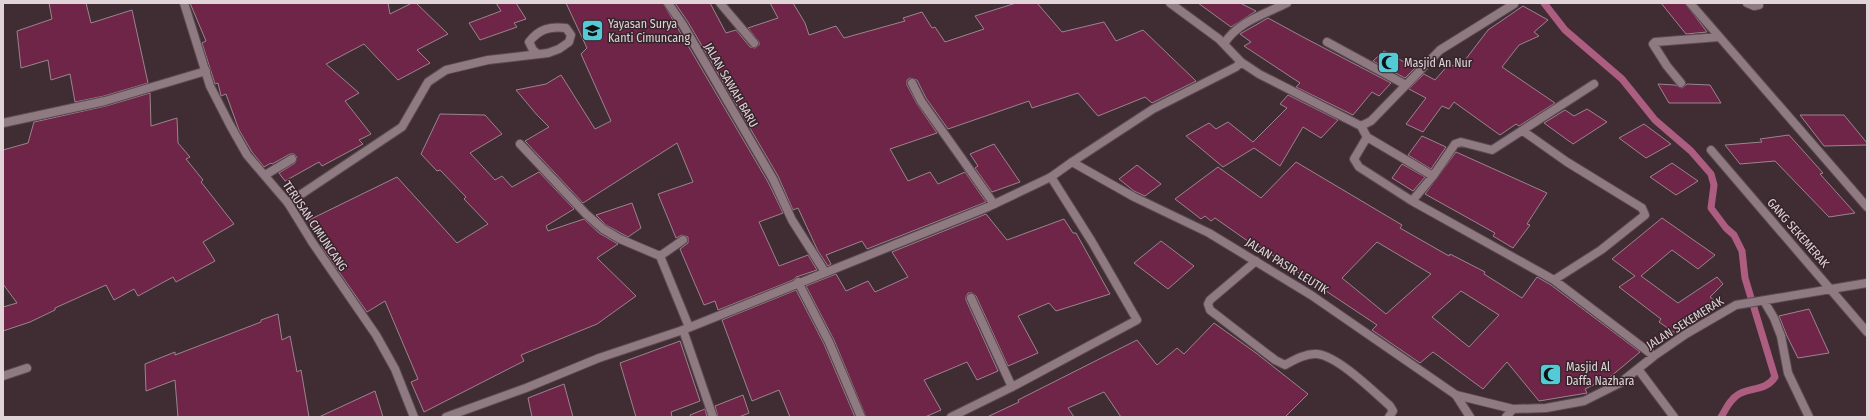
<svg xmlns="http://www.w3.org/2000/svg" width="1870" height="420" viewBox="0 0 1870 420" font-family="'Fira Sans Condensed',sans-serif">
<style>
.lines{fill:none;stroke-linecap:round;stroke-linejoin:round}
.stream{stroke:#ad5d80;stroke-width:7}
.building{fill:#6f2548;stroke:#9a848c;fill-rule:evenodd}
.service-casing{stroke:#5a4a51;stroke-width:10}
.minor-casing{stroke:#5a4a51;stroke-width:10}
.tertiary-casing{stroke:#5a4a51;stroke-width:10}
.service{stroke:#907a82;stroke-width:8}
.minor{stroke:#907a82;stroke-width:8}
.tertiary{stroke:#907a82;stroke-width:8}
.labels{text-anchor:middle;dominant-baseline:central;stroke-width:3;stroke-linejoin:round;paint-order:stroke}
.poi-label{font-size:12px;fill:#e0d4d8;stroke:#35242a;text-anchor:start}
.street-label{font-size:12px;fill:#e0d4d8;stroke:#35242a}
</style>
<rect width="100%" height="100%" fill="#402d34"/>
<g class="lines">
<path class="stream" d="M1544,3L1565,30L1622,79L1655,120L1691,151L1711,174L1714,185L1711,208L1726,228L1734,235L1742,251L1745,278L1775,377C1766,391 1751,387 1739,394C1730,399 1726,409 1721,417"/>
</g>
<path class="building" d="M49,3H86L91,23L132,10L148,83L104,96L75,102L70,74L51,80L48,60L21,68L17,31L52,19Z
M190,3H388L390,14L412,3H416L448,34L417,50L430,63L398,80L364,44L326,64L359,93L345,101L371,134L359,140L363,144L322,166L319,162L285,181L279,173L295,163L297,157L294,154H290L272,164L271,163L264,167L252,152L239,130L226,94L221,96L218,83L215,84L202,43L206,41Z
M496,3H516L526,19L514,23L517,27L480,40L469,23L501,11Z
M566,3H663L768,182L783,213L759,222L779,266L808,255L817,270L796,277L793,280L718,310L715,301L704,305L680,249L688,243V237L682,235L676,238L658,194L693,182L677,143L583,203L525,141L549,127L537,115L516,90L546,84L561,75L595,129L611,121L581,54L587,48Z
M675,3H710L726,33L736,30L750,47L755,48L759,45V42L748,28L778,18L770,3H793L805,23L809,35L836,26L844,38L905,21L903,18L922,12L932,28L935,27L945,42L984,29L975,16L1016,3H1037L1062,32L1104,22L1116,41L1143,30L1196,81L1152,103L1145,97L1098,116L1078,93L1032,108L1029,101L948,129L926,98L917,80L910,78L907,80V85L917,104L937,133L890,149L908,181L930,172L938,184L965,172L986,202L867,249L862,241L826,255L831,264L828,266L818,251L798,208L793,210L778,176L688,22Z
M1198,3H1240L1256,11L1231,27Z
M1661,3H1685L1707,32L1686,34Z
M1523,6L1548,20L1534,32L1539,36L1519,45L1502,67L1555,103L1519,126L1516,124L1500,135L1454,102L1449,109L1442,106L1423,132L1406,124L1426,98L1409,89L1424,74L1435,80L1449,64L1459,68L1488,30Z
M1268,18L1301,36L1391,83L1379,96L1372,92L1353,115L1296,87L1300,83L1244,46L1251,42L1240,34Z
M1384,51L1415,68L1405,78L1373,61Z
M1658,84L1675,85L1682,88L1687,84L1710,85L1721,103H1669Z
M150,93L151,126L177,118L178,143L190,157L186,159L203,180L201,182L234,224L203,242L215,261L176,282L173,277L138,296L134,289L114,300L106,285L55,308V310L30,322L3,331V307L17,303L3,284V150L28,143L34,122L106,106Z
M1288,95L1338,120L1321,138L1303,127L1280,166L1254,148L1223,167L1186,136L1209,123L1216,129L1228,122L1253,142L1287,108L1280,104Z
M1587,109L1607,122L1573,144L1544,123L1565,110L1574,116Z
M440,114L485,115L502,134L470,153L495,180L502,176L512,187L539,172L574,209L546,226L548,231L584,219L599,233L618,244L597,258L636,296L597,324L521,355L524,361L424,412L411,382L418,379L385,301L367,312L321,246L323,245L309,220L397,177L457,243L488,224L464,199L466,197L440,170L437,171L421,154Z
M1800,115H1844L1867,143V145L1824,146Z
M1644,124L1671,144L1646,158L1619,138Z
M1789,135L1823,173L1820,174L1855,213L1829,217L1775,161L1740,164L1725,145L1762,142L1760,139Z
M1422,136L1446,147L1431,169L1408,155Z
M994,144L1020,182L992,192L975,168L978,166L970,154Z
M1456,152L1547,193L1527,224L1530,225L1513,248L1493,236L1495,233L1425,194Z
M1296,162L1402,225L1400,228L1449,256L1450,254L1485,272L1484,274L1522,298L1537,277L1551,285L1640,352L1610,377L1585,389L1587,393L1539,401L1507,362L1483,389L1433,352L1420,363L1372,330L1377,325L1254,243L1252,244L1215,218L1211,221L1205,216L1201,219L1175,199L1218,167L1261,198ZM1377,242L1431,274L1386,314L1342,278ZM1461,291L1499,315L1469,347L1432,317Z
M1672,163L1698,181L1676,195L1650,177Z
M1402,164L1425,177L1413,191L1392,178Z
M1137,165L1161,184L1145,196L1134,191L1119,179Z
M632,203L641,228L628,237L606,225L596,215Z
M986,214L1007,240L1064,219L1073,233H1076L1110,294L1056,311L1049,303L1018,316L1038,353L1008,366L976,296L972,293H968L966,297V300L998,371L977,380L967,362L924,380L941,410L925,417H866L834,340L806,286L836,274L846,291L868,281L875,292L908,277L892,252Z
M1662,218L1715,255L1698,269L1672,250L1641,276L1678,303L1717,277L1723,284L1710,297L1716,302L1697,316L1694,314L1675,333L1659,322L1661,319L1619,287L1635,276L1612,259Z
M1161,241L1194,266L1168,289L1134,263Z
M796,290L824,344L855,417H790L779,390L752,401L722,320Z
M1809,309L1829,353L1798,358L1787,336L1779,316Z
M278,314L282,340L290,336L297,372L301,370L309,417H178L175,380L146,391L145,364L175,352V355L261,322V320Z
M1214,323L1256,353L1308,394L1285,417H1121L1104,392L1068,408L1074,417H987L1019,402L1018,400L1137,340L1157,365L1177,348L1184,354Z
M680,341L700,401L671,412L672,417H636L620,363Z
M564,384L573,417H532L528,398Z
M375,391L383,417H319Z
M743,395L749,413L739,417H718L715,406Z
M705,409L707,417H691L690,415Z"/>
<g class="lines">
<defs>
<path id="service" d="M265,175L292,159
M288,203L402,127L428,82L446,70L488,60L548,53L559,49L569,42L571,35L566,28C550,26 539,29 529,42L533,50L538,54"/>
<path id="minor" d="M668,3L683,25L773,179L792,220L825,272
M720,3L754,43
M1690,3L1867,207
M1747,3L1754,6L1759,5L1758,3
M1327,42L1406,85
M1224,44C1237,22 1265,14 1287,3
M1241,62L1259,74L1361,126L1367,137L1433,176
M912,83L921,101L994,204
M1681,83L1667,66L1653,44L1655,42L1719,37
M3,123L105,101L206,71
M1361,126L1371,121L1440,50L1514,4
M1523,131L1567,162L1642,208L1645,215L1601,250L1554,280
M1367,137L1354,159L1359,167L1412,201L1554,280L1654,356
M520,144L586,214L603,229L620,239L660,256L689,327
M1711,150L1867,332
M1072,162L1153,109L1236,67L1241,62L1219,39L1170,3
M1412,201L1433,176L1455,144L1461,142L1492,150L1594,84
M660,256L683,240
M1256,261L1210,300L1208,304L1210,310L1275,360L1285,365C1294,360 1306,353 1317,354C1338,356 1374,392 1390,406L1393,411L1389,417
M798,282L829,342L861,417
M971,298L1012,387
M1764,301L1774,318L1781,336L1788,373L1809,417
M683,330L713,417
M1638,369L1674,417
M3,376L27,368
M1456,395L1513,409L1546,408L1584,401L1620,383L1654,356L1686,334L1736,305L1867,283
M951,417L1012,387L1137,320L1092,242L1051,177
M1506,417L1513,409"/>
<path id="tertiary" d="M184,3L210,86L230,125L247,155L288,203L312,242L376,335L395,369L414,417
M446,417L526,388L599,358L683,330L988,207L1051,177L1072,162L1134,197L1209,233L1311,295L1456,395L1470,417"/>
</defs>
<use href="#service" class="service-casing"/>
<use href="#minor" class="minor-casing"/>
<use href="#tertiary" class="tertiary-casing"/>
<use href="#service" class="service"/>
<use href="#minor" class="minor"/>
<use href="#tertiary" class="tertiary"/>
</g>
<defs>
<symbol id="school-square" viewBox="-11 -11 22 22"><rect x="-9" y="-9" width="18" height="18" rx="4" fill="#52cbd7" stroke="#35242a"/><path d="M0-5L7-2L0 1L-7-2ZM-4 1L0 2.5L4 1V4Q0 6-4 4Z" fill="#111"/></symbol>
<symbol id="mosque-square" viewBox="-11 -11 22 22"><rect x="-9" y="-9" width="18" height="18" rx="4" fill="#52cbd7" stroke="#35242a"/><path d="M3.5-4.9A6 6 0 1 0 3.5 4.9A5 5 0 1 1 3.5-4.9Z" fill="#111"/></symbol>
</defs>
<g fill-rule="evenodd">
<use href="#school-square" x="580" y="18" width="25" height="25"/>
<use href="#mosque-square" x="1376" y="50" width="25" height="25"/>
<use href="#mosque-square" x="1538" y="362" width="25" height="25"/>
</g>
<g class="labels">
<g class="poi-label">
<text x="608" y="24">Yayasan Surya<tspan x="608" dy="14">Kanti Cimuncang</tspan></text>
<text x="1404" y="63">Masjid An Nur</text>
<text x="1566" y="367">Masjid Al<tspan x="1566" dy="14">Daffa Nazhara</tspan></text>
</g>
<g class="street-label">
<text transform="translate(731 85) rotate(60)">JALAN SAWAH BARU</text>
<text transform="translate(315 226) rotate(56)">TERUSAN CIMUNCANG</text>
<text transform="translate(1798 233) rotate(49)">GANG SEKEMERAK</text>
<text transform="translate(1287 266) rotate(32)">JALAN PASIR LEUTIK</text>
<text transform="translate(1685 323) rotate(-32)">JALAN SEKEMERAK</text>
</g>
</g>
<rect width="1870" height="420" fill="none" stroke="#e0d4d8" stroke-width="8"/>
</svg>
